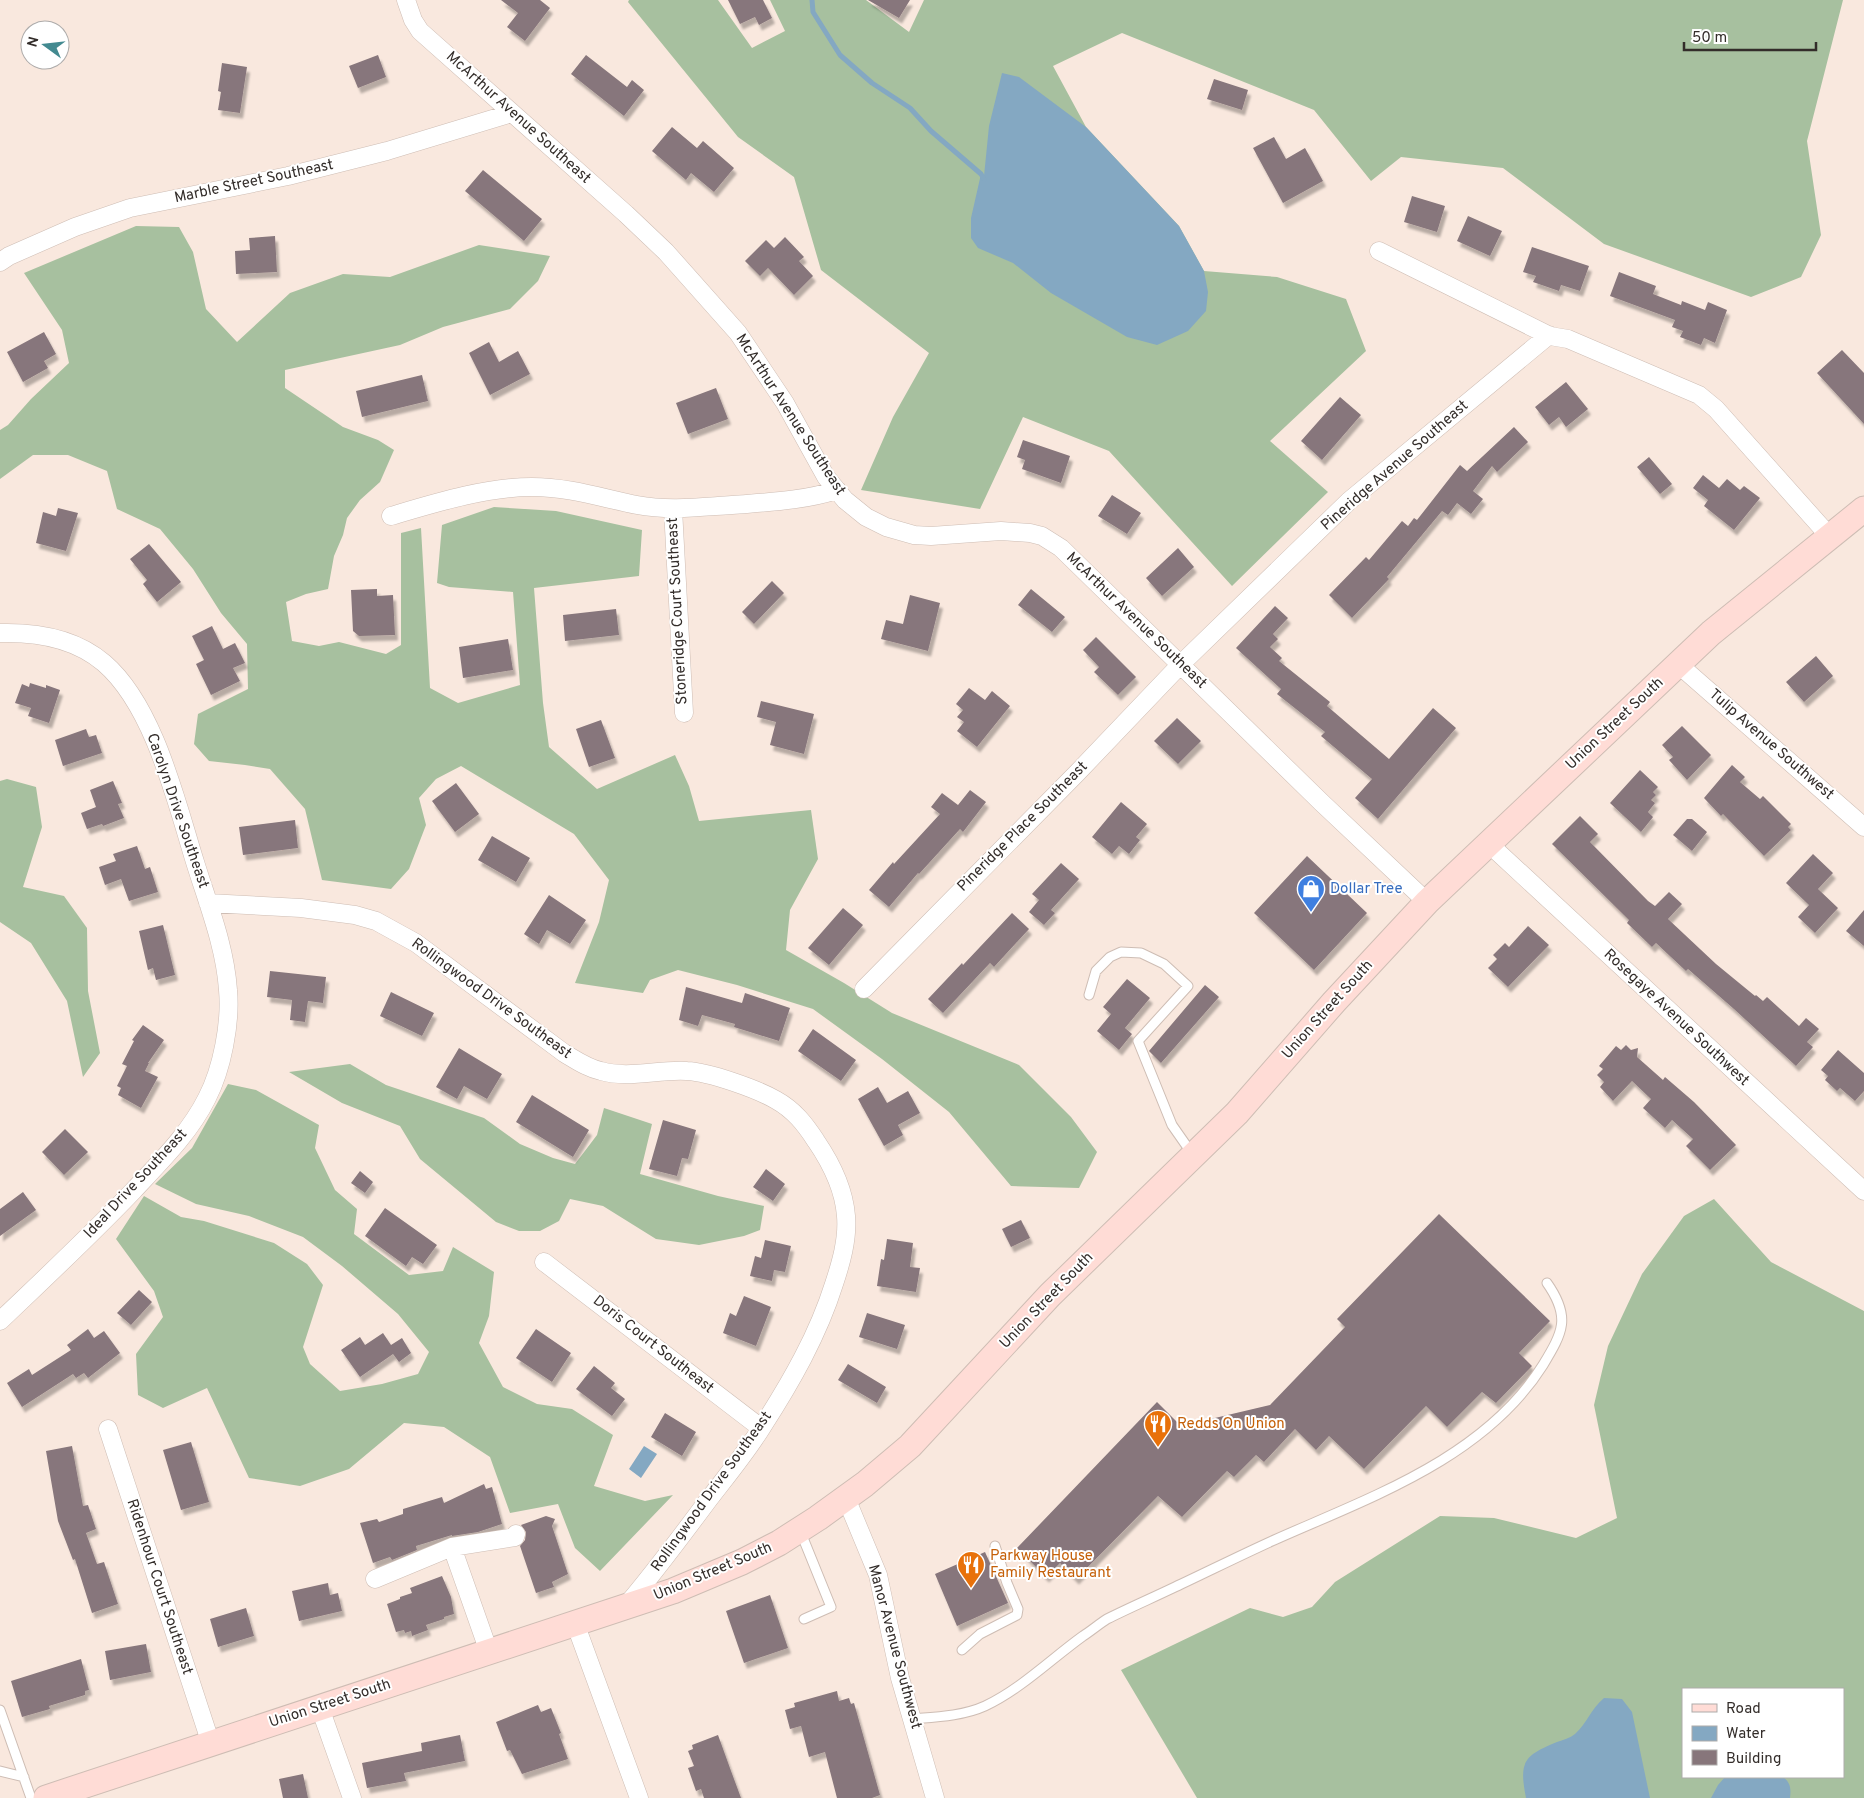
<svg xmlns="http://www.w3.org/2000/svg" width="1864" height="1798" viewBox="0 0 1864 1798" font-family="Overpass,sans-serif">
<style>
.forest{fill:#a7c09f;fill-rule:evenodd}
.water{fill:#84a8c2}
.lines{fill:none;stroke-linecap:round;stroke-linejoin:round}
.stream{stroke:#84a8c2;stroke-width:5}
.building{fill:#87767b;filter:url(#shadow)}
.service-casing{stroke:#cebdb4;stroke-width:11}
.minor-casing{stroke:#cebdb4;stroke-width:19}
.secondary-casing{stroke:#cebdb4;stroke-width:27}
.service{stroke:#fff;stroke-width:9}
.minor{stroke:#fff;stroke-width:18}
.secondary{stroke:#ffdcd6;stroke-width:25}
.labels{text-anchor:middle;dominant-baseline:central;stroke-width:4;stroke-linejoin:round;paint-order:stroke}
.street-label{font-size:15px;fill:#332d2a;stroke:#fff}
.shop-label{font-size:15px;fill:#366cbe;stroke:#fff;text-anchor:start}
.food-label{font-size:15px;fill:#c56008;stroke:#fff;text-anchor:start}
</style>
<defs>
<filter id="shadow"><feDropShadow dx="3" dy="5.5" stdDeviation="1" flood-color="#0004"/></filter>
</defs>
<rect width="100%" height="100%" fill="#f9e8de"/>
<path class="forest" d="M629,0H718L752,48L785,31L770,0H866L909,32L924,0H1843L1807,141L1821,235L1801,277L1751,297L1604,244L1503,168L1401,157L1371,181L1314,110L1122,33L1053,66L1086,127L1179,226L1204,271L1277,277L1346,299L1366,351L1270,441L1328,492L1232,586L1109,451L1023,417L980,509L861,490L893,417L929,353L821,270L794,177L738,137L628,2Z
M136,226L179,227L193,252L206,309L237,342L290,293L343,274L390,277L479,245L550,256L538,281L510,309L443,327L400,345L285,370V388L343,427L378,440L394,450L380,482L360,500L347,518L343,535L334,556L328,589L306,594L286,602L292,641L319,646L339,642L386,654L401,645V533L421,528L430,688L458,703L520,685L513,592L449,587L437,583L442,525L494,507L556,511L642,530L639,576L534,588L543,703L549,747L597,789L675,755L689,786L699,821L811,810L818,859L790,910L786,950L844,983L892,1013L1019,1065L1071,1117L1097,1152L1079,1188L1011,1186L949,1112L882,1059L813,1009L737,985L678,970L650,980L643,993L575,983L599,922L609,880L574,834L461,766L436,779L419,798L426,825L409,869L391,889L322,880L305,809L270,769L245,765L209,761L194,744L198,714L248,689L247,644L221,613L193,569L160,529L117,509L107,471L68,455H33L0,479V430L8,425L31,399L69,363L62,330L24,273Z
M7,779L36,787L42,827L23,887L64,896L87,928L88,991L100,1053L83,1077L67,1001L31,943L0,922V781Z
M350,1064L386,1085L484,1118L520,1144L553,1158L575,1164L597,1135L604,1108L652,1124L640,1174L718,1196L764,1206L760,1230L744,1236L699,1245L656,1239L603,1206L570,1199L559,1221L540,1231H519L496,1222L420,1159L400,1126L342,1103L289,1072Z
M228,1084L256,1090L319,1125L315,1148L335,1190L357,1209L354,1234L409,1275L443,1271L453,1247L494,1272L489,1316L479,1343L503,1387L537,1404L572,1409L613,1435L594,1486L645,1501L673,1495L600,1571L575,1548L558,1504L510,1513L490,1457L444,1427L404,1423L349,1469L300,1486L249,1478L207,1388L163,1408L138,1395L136,1354L163,1317L154,1291L116,1239L144,1196L181,1217L204,1221L274,1243L307,1264L323,1285L303,1347L310,1364L340,1391L382,1384L418,1374L429,1352L398,1314L342,1266L303,1237L249,1216L196,1204L155,1184L192,1148Z
M1714,1199L1771,1262L1864,1311V1798H1197L1121,1670L1250,1608L1283,1617L1312,1607L1335,1582L1440,1516L1494,1518L1576,1538L1617,1518L1594,1405L1608,1346L1642,1274L1684,1216ZM1683,1689H1843V1777H1683Z"/>
<path class="water" d="M1002,73L1019,77L1086,127L1179,226L1204,271L1208,292L1206,311L1188,331L1157,345L1127,337L1051,293L1013,263L978,248L971,238V218L981,174L984,176L989,126Z
M644,1446L657,1454L641,1478L629,1469Z
M1604,1698L1622,1699L1632,1712L1650,1798H1526C1519,1762 1523,1756 1557,1742C1563,1740 1570,1738 1575,1734C1588,1722 1590,1710 1604,1698Z
M1725,1777H1783C1791,1783 1791,1789 1790,1798H1711L1718,1785Z"/>
<g class="lines">
<path class="stream" d="M812,0L813,12L840,55L872,83L910,108L931,131L981,174L984,179"/>
</g>
<path class="building" d="M501,0H540L550,8L525,41L507,27L518,13Z
M728,0H763L772,18L759,25L755,17L740,24Z
M868,0H910L899,18Z
M378,55L386,77L358,88L349,66Z
M586,55L627,87L632,80L644,90L624,116L571,74Z
M222,63L247,67L240,113L218,110L221,92L218,91Z
M1214,79L1248,90L1242,110L1207,99Z
M672,127L697,148L703,141L734,168L714,192L691,173L686,180L652,151Z
M1274,137L1286,159L1305,148L1323,181L1283,203L1253,148Z
M483,170L542,219L524,241L465,191Z
M1412,196L1445,206L1437,232L1404,222Z
M1468,216L1502,231L1490,256L1457,241Z
M275,236L277,272L236,274L235,251L250,250L249,238Z
M785,237L804,257L799,261L813,276L794,295L768,268L760,276L745,261L766,240L774,248Z
M1532,247L1589,266L1580,291L1561,285L1559,291L1533,282L1536,276L1523,272Z
M1619,272L1656,286L1653,294L1681,305L1682,301L1705,310L1708,302L1727,310L1715,343L1704,338L1701,345L1680,337L1683,331L1672,327L1675,320L1610,296Z
M44,332L56,354L44,361L48,368L23,382L7,352Z
M489,342L499,362L518,351L530,374L490,395L469,353Z
M1842,350L1864,373V424L1817,373Z
M422,375L428,401L362,417L356,391Z
M1566,382L1588,409L1566,427L1559,417L1549,425L1535,407Z
M716,388L728,419L688,434L676,403Z
M1340,397L1361,415L1322,460L1301,441Z
M1514,427L1528,442L1497,472L1492,466L1473,491L1483,499L1471,514L1457,503L1448,515L1442,511L1387,577L1389,579L1352,618L1329,595L1366,557L1369,560L1402,521L1408,526L1414,518L1417,520L1460,465L1467,471Z
M1023,440L1070,456L1061,483L1022,469L1025,460L1017,457Z
M1649,457L1672,484L1660,494L1637,467Z
M1703,475L1719,488L1727,479L1740,490L1744,486L1760,498L1734,530L1704,506L1708,500L1693,488Z
M1112,495L1141,513L1127,534L1098,516Z
M58,508L78,513L66,551L36,543L43,512L56,516Z
M149,544L181,582L157,602L143,584L147,580L130,559Z
M1178,548L1194,567L1162,596L1146,578Z
M772,581L784,593L754,624L742,612Z
M377,589V596L393,595L395,635L359,636L353,631L351,590Z
M1031,589L1065,617L1052,632L1018,605Z
M910,595L940,603L928,651L881,639L886,620L903,624Z
M1275,606L1288,618L1273,634L1278,639L1270,647L1282,658L1279,661L1330,702L1327,706L1389,759L1433,708L1456,728L1378,819L1355,798L1372,779L1321,736L1325,732L1277,694L1281,689L1236,648Z
M616,609L619,635L565,641L563,615Z
M212,626L223,649L235,643L245,663L233,668L240,681L211,695L196,664L204,660L192,636Z
M1096,637L1136,677L1118,695L1094,672L1099,667L1083,650Z
M508,639L513,670L463,678L459,647Z
M1816,656L1833,676L1804,702L1786,682Z
M30,683L46,688V685L60,690L49,723L28,716L31,708L15,703L22,684L29,687Z
M969,688L985,700L992,691L1010,706L977,747L957,731L964,722L957,717L963,710L956,704Z
M761,701L814,714L804,754L770,745L776,722L757,717Z
M1177,718L1201,741L1178,764L1154,741Z
M601,720L615,758L589,767L576,729Z
M1682,726L1711,755L1687,780L1669,760L1673,757L1662,745Z
M86,729L89,737L96,735L102,753L63,766L55,740Z
M1732,765L1745,777L1740,782L1760,799L1763,796L1791,824L1788,827L1791,830L1764,856L1723,814L1721,816L1704,798Z
M1640,770L1658,787L1653,792L1656,795L1651,800L1655,803L1648,812L1653,817L1641,832L1610,803Z
M113,781L122,803L118,804L124,818L103,826L102,824L87,829L81,813L96,807L90,790Z
M456,783L479,814L455,832L432,801Z
M970,790L986,802L963,832L960,829L919,874L918,873L889,907L869,890L893,862L894,864L940,814L931,807L942,793L958,805Z
M1121,802L1147,824L1136,837L1140,840L1129,854L1119,846L1112,854L1092,837Z
M1580,816L1598,834L1590,842L1648,901L1655,906L1669,892L1682,904L1668,919L1716,964L1755,996L1756,995L1763,1001L1767,997L1799,1026L1806,1018L1819,1029L1807,1042L1813,1047L1796,1066L1734,1009L1688,969L1686,971L1656,943L1652,947L1627,923L1629,920L1552,844Z
M1687,819H1692L1707,832L1692,851L1673,835Z
M295,820L298,848L243,855L239,827Z
M492,836L530,858L516,882L478,860Z
M137,846L145,869L150,867L158,892L129,901L121,879L105,885L99,867L116,861L113,854Z
M1813,854L1833,873L1818,889L1838,908L1815,933L1798,917L1809,905L1786,883Z
M1307,856L1367,913L1314,970L1254,913Z
M1061,863L1079,879L1051,910L1055,913L1044,925L1029,912L1039,900L1032,894Z
M549,895L586,920L570,944L547,930L539,944L524,934Z
M843,908L863,925L829,965L808,948Z
M1864,910V946L1846,931Z
M1012,913L1029,929L994,967L990,963L943,1013L928,999L962,963L963,965Z
M163,925L175,975L156,980L153,968L148,970L139,931Z
M1528,926L1549,945L1508,987L1488,968L1497,959L1493,955L1505,943L1509,947Z
M270,971L326,977L323,1003L308,1001L305,1022L290,1020L292,1000L267,997Z
M1127,979L1150,998L1125,1028L1132,1034L1119,1050L1097,1031L1111,1014L1103,1007Z
M1205,985L1219,997L1161,1063L1149,1051Z
M686,987L742,1003L745,993L790,1008L779,1041L734,1027L735,1024L702,1015L698,1026L679,1020Z
M391,992L434,1013L422,1036L380,1016Z
M143,1025L164,1040L148,1063H149L145,1071L158,1077L141,1108L118,1095L121,1088L117,1086L127,1066L122,1064L134,1041L132,1040Z
M813,1029L856,1060L841,1081L798,1051Z
M1626,1045L1631,1050L1638,1048L1637,1057L1663,1080L1665,1077L1694,1102L1736,1145L1710,1170L1686,1146L1693,1139L1672,1120L1665,1128L1643,1108L1651,1099L1632,1081L1613,1101L1600,1087L1604,1082L1597,1075L1603,1069L1599,1066L1616,1046L1621,1050Z
M459,1048L502,1074L487,1099L464,1086L457,1099L436,1087Z
M1838,1050L1864,1073V1091L1855,1101L1840,1088L1837,1091L1825,1080L1828,1076L1821,1070Z
M878,1087L887,1103L908,1091L920,1113L898,1125L903,1135L884,1146L858,1099Z
M532,1095L589,1130L573,1157L516,1122Z
M663,1120L696,1130L688,1159L682,1158L677,1176L649,1169Z
M65,1129L88,1152L64,1175L42,1152Z
M766,1169L785,1184L773,1201L753,1187Z
M360,1171L373,1182L365,1193L351,1183Z
M23,1192L36,1210L0,1236V1209Z
M385,1208L437,1245L423,1264L412,1257L406,1266L365,1236Z
M1439,1214L1550,1321L1519,1353L1532,1366L1496,1403L1482,1392L1447,1427L1426,1406L1364,1469L1329,1436L1316,1450L1295,1429L1264,1462L1256,1455L1234,1477L1227,1471L1182,1517L1158,1496L1076,1579L1060,1563L1046,1577L1017,1548L1157,1402L1181,1426L1270,1405L1345,1327L1337,1319Z
M1021,1220L1030,1238L1011,1247L1002,1229Z
M887,1239L913,1243L910,1267L920,1268L916,1292L877,1286L881,1259L884,1260Z
M765,1240L791,1246L785,1272L774,1270L772,1281L750,1276L755,1256L761,1258Z
M139,1290L152,1302L131,1325L117,1313Z
M744,1296L771,1307L756,1346L723,1333L730,1313L736,1316Z
M867,1313L905,1325L897,1349L859,1337Z
M88,1329L94,1338L104,1331L120,1353L88,1378L84,1373L76,1378L73,1374L22,1407L7,1383L29,1369L32,1375L71,1350L67,1345Z
M536,1329L571,1353L552,1382L516,1358Z
M383,1333L391,1345L402,1338L411,1353L399,1362L393,1354L360,1377L341,1350L360,1337L365,1345Z
M848,1364L886,1387L877,1403L838,1380Z
M594,1366L615,1383L611,1388L625,1399L612,1416L576,1389Z
M665,1413L696,1432L682,1456L651,1437Z
M191,1442L209,1502L181,1510L163,1450Z
M72,1446L83,1506L88,1505L96,1529L86,1533L97,1564L104,1562L118,1604L92,1613L75,1559L73,1560L58,1521L46,1451Z
M484,1484L486,1489L492,1487L502,1524L478,1532L452,1536V1535L416,1546L417,1550L392,1560L390,1557L373,1563L360,1523L377,1519L379,1522L403,1514V1509L442,1497L444,1503Z
M546,1516L555,1519L552,1526L568,1574L552,1582L554,1587L536,1593L520,1546L525,1540L526,1532L521,1525Z
M985,1552L1008,1603L957,1626L935,1574Z
M442,1576L451,1597L454,1614L444,1617V1619L426,1625L428,1630L412,1636L411,1631L405,1633L404,1630L396,1632L387,1604L400,1599V1597L412,1593L410,1588Z
M328,1583L330,1595L338,1593L342,1611L299,1621L292,1591Z
M770,1595L788,1648L744,1663L726,1611Z
M246,1608L254,1636L218,1647L210,1619Z
M146,1644L151,1672L110,1680L105,1651Z
M81,1659L89,1690L85,1691V1695L49,1706L50,1709L22,1717L11,1681Z
M837,1691L839,1701L849,1698L851,1704L854,1703L880,1795L872,1798H837L825,1752L809,1757L801,1726L790,1729L785,1710L795,1707L794,1703Z
M538,1705L541,1712L551,1708L561,1733L559,1734L568,1759L522,1774L510,1750L507,1751L496,1722Z
M460,1735L465,1761L404,1773L406,1781L367,1788L362,1763L422,1751L421,1743Z
M718,1735L731,1771L741,1798H704L701,1789L696,1791L688,1768L694,1766L688,1751L693,1749L692,1745Z
M303,1774L308,1798H283L279,1779Z"/>
<g class="lines">
<defs>
<path id="service" d="M1089,995L1096,971L1110,957L1121,952L1141,953L1164,964L1188,986L1138,1041L1172,1125L1193,1155
M801,1533L831,1607L804,1619
M962,1650L980,1634L1017,1615L1018,1609L1007,1583L995,1546
M0,1710L31,1798
M912,1719C936,1717 963,1716 985,1706C1021,1689 1051,1659 1083,1636C1091,1631 1099,1624 1107,1619C1129,1608 1152,1598 1175,1587C1207,1572 1239,1556 1272,1541C1368,1498 1484,1459 1543,1365C1563,1332 1571,1317 1547,1283
M0,1771L24,1777"/>
<path id="minor" d="M406,0L413,20L420,31L626,214L666,252L738,333L785,403L826,477L845,500L866,517L886,527L914,535L931,536L1001,531L1030,533L1042,536L1061,548L1321,802L1427,902
M1379,251L1550,336L1568,339L1699,395L1716,409L1831,538
M0,262L9,256L75,227L130,208L288,176L387,151L512,113
M673,509L684,713
M391,516C435,503 486,487 532,487C569,487 602,498 637,505C669,511 700,507 732,505C768,502 803,501 837,490
M0,633C37,632 75,638 104,663C154,706 176,801 195,862C208,904 225,946 228,990C231,1023 222,1069 207,1098C189,1134 160,1162 133,1191C90,1236 45,1278 0,1321
M1678,664L1864,827
M1488,843L1864,1191
M208,903L301,908L355,915L376,921L416,943L564,1053C576,1060 587,1068 601,1071C628,1079 659,1069 687,1071C709,1072 757,1089 776,1100C794,1110 805,1124 816,1141C831,1163 844,1189 846,1216C848,1239 841,1263 834,1284C818,1335 791,1382 762,1427C746,1453 725,1478 706,1503C680,1538 654,1573 625,1607
M864,989L1077,773L1181,664L1349,501L1549,335
M544,1262L761,1428
M108,1429L211,1744
M846,1498L878,1575L900,1678L935,1798
M452,1547L489,1652
M375,1579L452,1547L515,1537L516,1534
M575,1623L639,1798
M320,1708L352,1798"/>
<path id="secondary" d="M46,1798L673,1591L742,1562L779,1543L818,1518L865,1484L910,1446L1050,1295L1237,1113L1334,1002L1427,902L1711,633L1864,509"/>
</defs>
<use href="#service" class="service-casing"/>
<use href="#minor" class="minor-casing"/>
<use href="#secondary" class="secondary-casing"/>
<use href="#service" class="service"/>
<use href="#minor" class="minor"/>
<use href="#secondary" class="secondary"/>
</g>
<defs>
<symbol id="shop-pin" viewBox="-11 -11 22 30"><path d="M0 17L-7.5 6A9.5 9.5 0 1 1 7.5 6Z" fill="#3f7fe0" stroke="#fff"/><path d="M-5-2.5h2.3a2.7 3.5 0 0 1 5.4 0H5L5.5 6h-11ZM-1.5-2.5h3a1.5 2.3 0 0 0-3 0Z" fill="#fff"/></symbol>
<symbol id="restaurant-pin" viewBox="-11 -11 22 30"><path d="M0 17L-7.5 6A9.5 9.5 0 1 1 7.5 6Z" fill="#e8710a" stroke="#fff"/><path d="M-5-6h1v4h1v-4h1v4h1v-4h1v5L-1.5 .5V6h-2V.5L-5-1ZM5-6V6H3V1.5H1.5Q1.5-4 5-6Z" fill="#fff"/></symbol>
</defs>
<g fill-rule="evenodd">
<use href="#shop-pin" x="1295" y="873" width="32" height="43"/>
<use href="#restaurant-pin" x="1142" y="1408" width="32" height="43"/>
<use href="#restaurant-pin" x="955" y="1549" width="32" height="43"/>
</g>
<g class="labels">
<g class="street-label">
<text transform="translate(518 118) rotate(42)">McArthur Avenue Southeast</text>
<text transform="translate(254 182) rotate(-12)">Marble Street Southeast</text>
<text transform="translate(790 415) rotate(57)">McArthur Avenue Southeast</text>
<text transform="translate(1395 466) rotate(-41)">Pineridge Avenue Southeast</text>
<text transform="translate(678 611) rotate(-93)">Stoneridge Court Southeast</text>
<text transform="translate(1136 621) rotate(44)">McArthur Avenue Southeast</text>
<text transform="translate(1615 724) rotate(-43)">Union Street South</text>
<text transform="translate(1771 745) rotate(41)">Tulip Avenue Southwest</text>
<text transform="translate(177 811) rotate(71)">Carolyn Drive Southeast</text>
<text transform="translate(1023 827) rotate(-45)">Pineridge Place Southeast</text>
<text transform="translate(491 999) rotate(36)">Rollingwood Drive Southeast</text>
<text transform="translate(1328 1010) rotate(-48)">Union Street South</text>
<text transform="translate(1676 1018) rotate(43)">Rosegaye Avenue Southwest</text>
<text transform="translate(136 1184) rotate(-47)">Ideal Drive Southeast</text>
<text transform="translate(1047 1301) rotate(-46)">Union Street South</text>
<text transform="translate(653 1345) rotate(38)">Doris Court Southeast</text>
<text transform="translate(712 1492) rotate(-54)">Rollingwood Drive Southeast</text>
<text transform="translate(713 1572) rotate(-23)">Union Street South</text>
<text transform="translate(159 1587) rotate(72)">Ridenhour Court Southeast</text>
<text transform="translate(894 1647) rotate(75)">Manor Avenue Southwest</text>
<text transform="translate(330 1704) rotate(-18)">Union Street South</text>
</g>
<g class="shop-label">
<text x="1330" y="889">Dollar Tree</text>
</g>
<g class="food-label">
<text x="1177" y="1424">Redds On Union</text>
<text x="990" y="1556">Parkway House<tspan x="990" dy="17">Family Restaurant</tspan></text>
</g>
</g>
<rect x="1682" y="1688" width="162" height="90" fill="#ffffff" stroke="#adabaa"/>
<rect x="1692" y="1704" width="25" height="8" fill="#ffdcd6" stroke="#adabaa"/>
<text x="1726" y="1713" font-size="15" fill="#332d2a">Road</text>
<rect x="1692" y="1726" width="25" height="15" fill="#84a8c2" stroke="#adabaa"/>
<text x="1726" y="1738" font-size="15" fill="#332d2a">Water</text>
<rect x="1692" y="1750" width="25" height="15" fill="#87767b" stroke="#adabaa"/>
<text x="1726" y="1763" font-size="15" fill="#332d2a">Building</text>
<g transform="translate(45 45) rotate(285)"><circle r="24" fill="#ffffff" stroke="#adabaa"/>
<path d="M0-4L9 19L0 12L-9 19Z" fill="#438a90"/>
<text y="-8" font-size="14" font-weight="bold" text-anchor="middle" fill="#332d2a">N</text>
</g>
<path d="M1684 42v8h132v-8" fill="none" stroke="#332d2a" stroke-width="2.5"/>
<text x="1692" y="42" font-size="15" fill="#332d2a" stroke="#ffffff" stroke-width="4" paint-order="stroke">50 m</text>
</svg>
